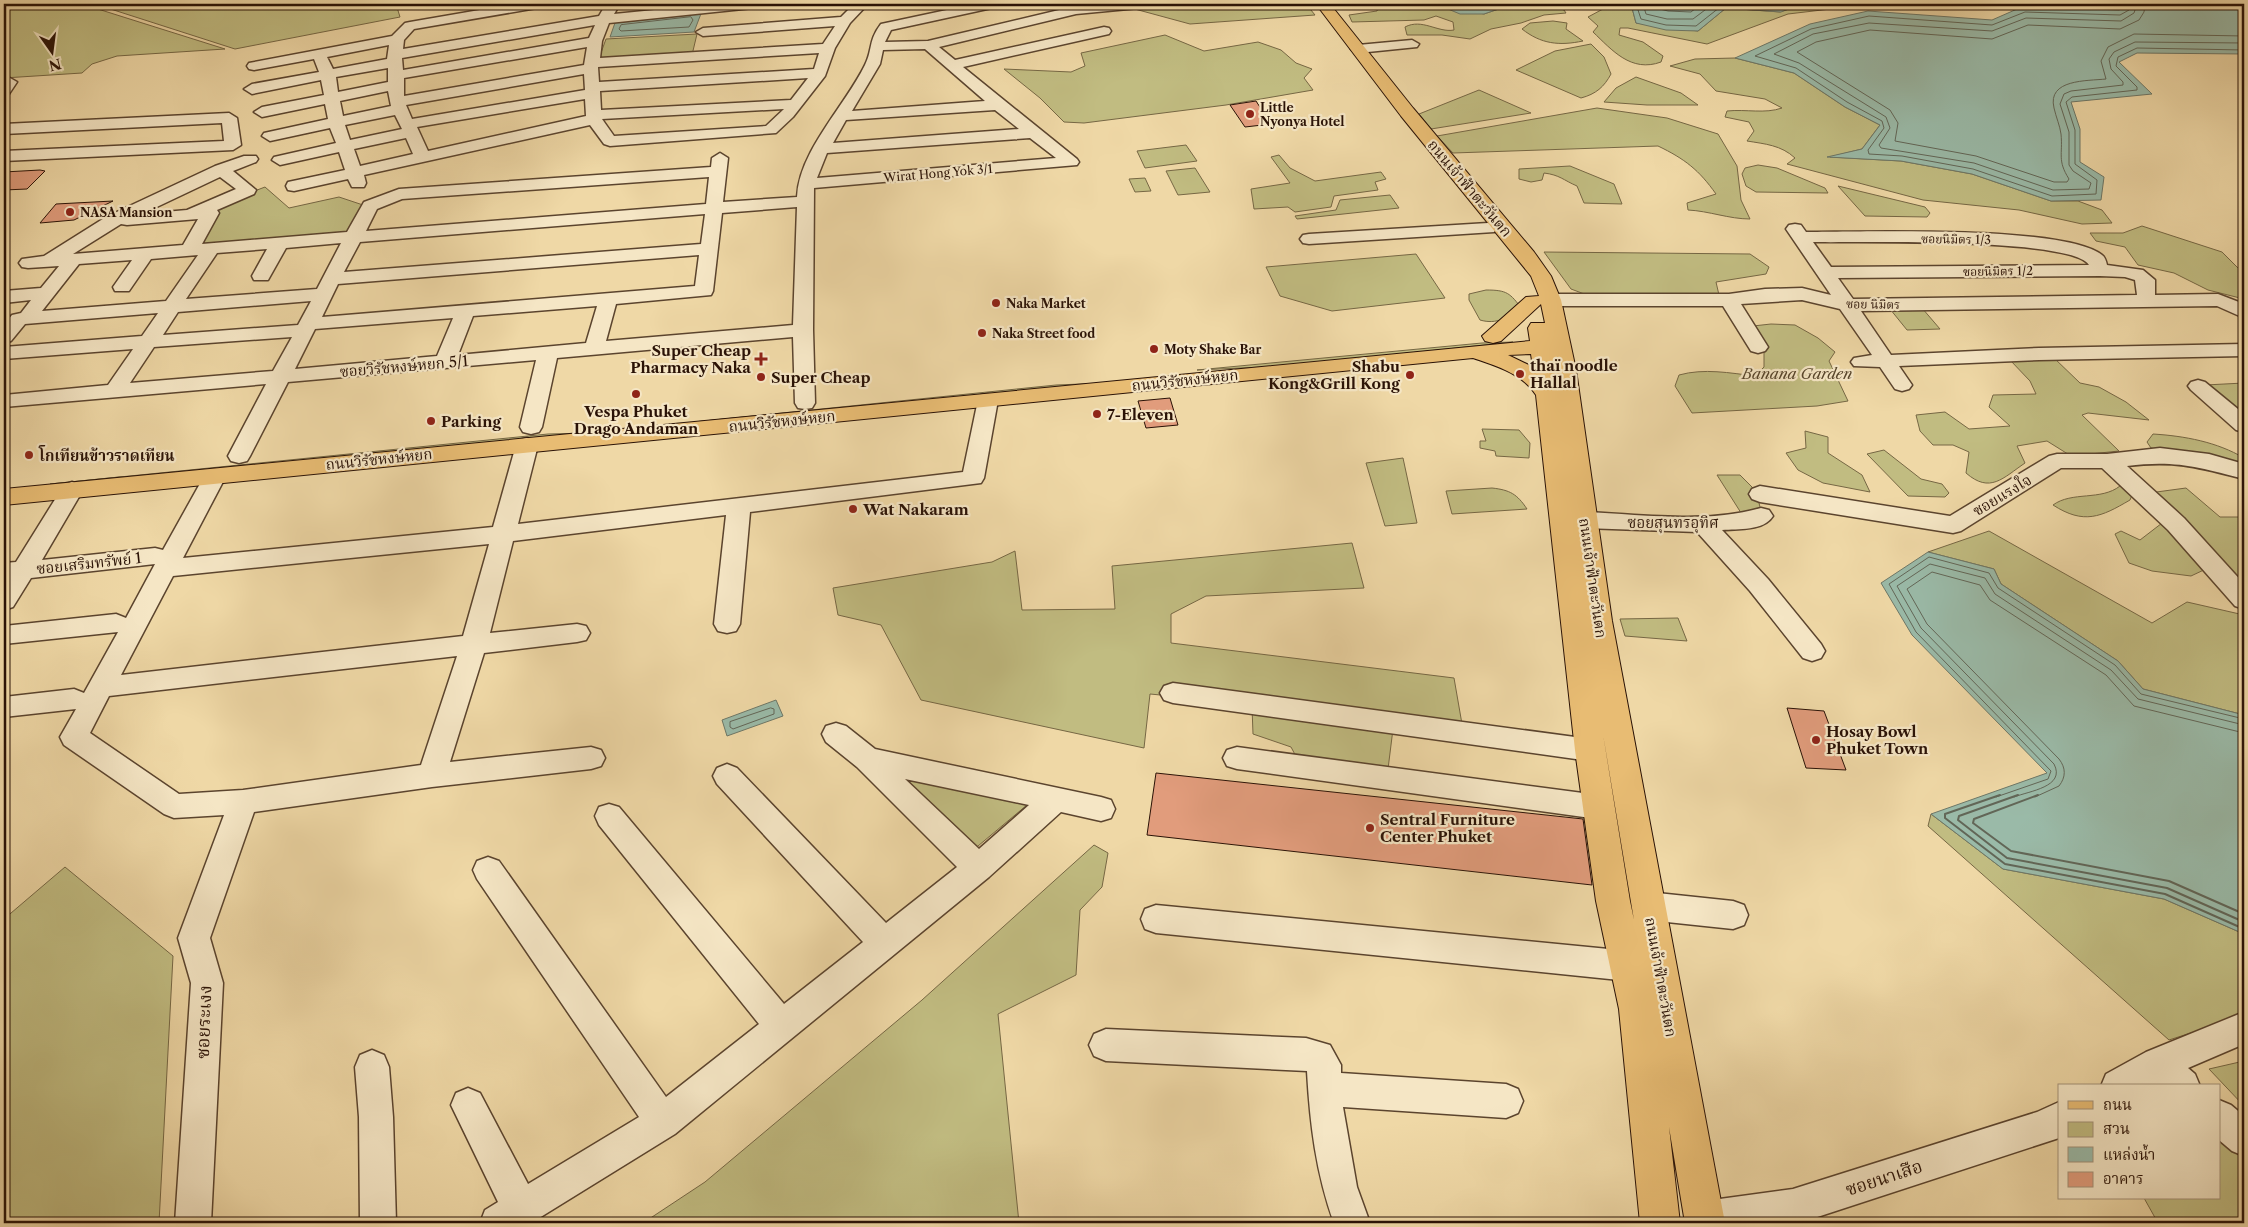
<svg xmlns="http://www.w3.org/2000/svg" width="2248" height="1227" viewBox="0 0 2248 1227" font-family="'Libre Caslon Text','Noto Serif Thai',serif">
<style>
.green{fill:#c1bc81;stroke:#766744}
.water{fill:#9abaa8;stroke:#6d7767}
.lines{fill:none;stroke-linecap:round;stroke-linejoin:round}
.shore-far1{stroke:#626657;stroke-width:1}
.shore{stroke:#626657;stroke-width:2}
.building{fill:#e19c7c;stroke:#2a1206}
.minor-casing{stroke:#5b442e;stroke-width:3}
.major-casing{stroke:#2a1206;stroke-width:2}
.minor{fill:#f5e6c5;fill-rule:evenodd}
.major{fill:#e8bc73;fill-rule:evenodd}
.poi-dot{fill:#8f2418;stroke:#f5e6c5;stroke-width:2}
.labels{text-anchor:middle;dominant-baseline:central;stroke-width:4.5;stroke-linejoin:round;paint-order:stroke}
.far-poi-label{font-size:12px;font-weight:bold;fill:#2a1206;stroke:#f5e6c5;text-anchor:start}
.far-street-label{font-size:12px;fill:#2a1206;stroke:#f5e6c5}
.street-label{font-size:15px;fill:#2a1206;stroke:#f5e6c5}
.poi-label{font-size:15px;font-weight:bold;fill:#2a1206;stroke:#f5e6c5;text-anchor:start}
.park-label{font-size:15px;font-style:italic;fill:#57452b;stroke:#f5e6c5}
.near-street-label{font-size:18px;fill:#2a1206;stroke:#f5e6c5}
</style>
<rect width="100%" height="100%" fill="#efd8a6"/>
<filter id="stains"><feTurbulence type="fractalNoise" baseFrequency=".004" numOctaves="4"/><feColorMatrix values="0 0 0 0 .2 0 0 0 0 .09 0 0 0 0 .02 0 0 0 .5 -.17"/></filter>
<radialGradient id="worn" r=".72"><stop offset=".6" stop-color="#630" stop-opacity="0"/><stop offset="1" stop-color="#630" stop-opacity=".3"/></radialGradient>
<path class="green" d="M19,4H82L225,49L117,56L92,64L82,73L4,78V11Z
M95,4H396L400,17L235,49Z
M1171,4H1306L1315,15L1190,24L1131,8Z
M1335,4H1436L1484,14L1513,4H1544L1564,10L1566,13L1544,15L1521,23L1491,29L1470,39L1442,35H1407L1405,27C1422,18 1438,33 1454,30L1453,22L1436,16L1424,20L1352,22L1349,15L1377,11L1378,8C1365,1 1347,12 1335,4Z
M1604,4H1631L1636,23L1698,31L1726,8L1780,12L1802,4H1873L1788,14L1707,44L1628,28H1620L1619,35L1643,42L1663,56L1661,62C1631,73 1612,50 1593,32L1598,26L1588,17L1603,9Z
M1553,21L1567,23L1566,29L1583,41C1559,46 1541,44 1522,29L1530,23Z
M697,34L692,55L598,61L606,39Z
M1165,35L1204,51L1258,42L1281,50L1296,63L1312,69L1304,78L1313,90L1226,105L1084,123L1064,122L1040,98L1004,69L1071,72L1085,66L1081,53Z
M1591,44L1604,57L1611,74C1604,87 1596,94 1581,98L1516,70L1555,51Z
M1735,58L1794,73L1845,107L1880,125L1862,149L1830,157L1901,161L1972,174L2051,201H2078L2102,210L2112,223L2082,224L2019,210L1923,200L1787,164L1795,158C1781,145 1765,144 1747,141L1754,131L1749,122L1725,117L1727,111C1746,109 1765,114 1782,108L1765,99L1716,91L1700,74L1670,66L1695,59Z
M1636,77L1681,93L1698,105H1647L1604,102L1616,88Z
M1479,90L1531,113L1431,129L1419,114Z
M1597,108L1667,118L1718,134L1737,166L1741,200L1750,219C1729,219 1709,211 1688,210L1687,203L1716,194C1699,170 1685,159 1658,146L1453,153L1437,136Z
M1186,145L1197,161L1145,168L1137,151Z
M1279,155L1290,168L1315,181L1381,172L1386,179L1375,182L1378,190L1334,196L1331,207L1295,212L1288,207L1254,209L1251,189L1290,183L1271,157Z
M1758,165L1777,168L1825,188L1828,193L1756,192L1746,186L1742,174L1745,168Z
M1570,166L1614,184L1622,204L1584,203L1577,186C1563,180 1560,175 1544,173L1542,180L1531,182L1519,179V169Z
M1195,168L1210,192L1178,195L1166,171Z
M1145,178L1151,191L1135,192L1129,179Z
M1838,186L1925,207L1930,213L1927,217L1865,216Z
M265,187L289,208L339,197L366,206L350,237L193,248L218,205Z
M1390,195L1399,208L1297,219L1295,216L1336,210L1340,200Z
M2142,226L2222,252L2244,274V299L2208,290L2174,273L2138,265L2125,247L2096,241L2090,233H2123Z
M1544,252L1750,254L1769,267L1766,274L1716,282L1719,295H1587L1571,289Z
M1416,254L1445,298L1332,311L1280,296L1266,267Z
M1486,290C1507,290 1510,293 1522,309C1508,317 1497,325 1480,320L1469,300V294Z
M1922,308L1940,329L1907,330L1890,309Z
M1771,324L1795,325L1818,338L1835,352L1829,361L1848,401L1817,406L1692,413L1675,386L1679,375C1704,368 1730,373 1755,376L1764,367V352L1753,326Z
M1513,342L1286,366L1197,370L1482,343Z
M2053,357L2080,383L2099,387L2126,402L2149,420L2088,413L2082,415L2119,451L2071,456L2047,441L2017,446L2025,463C2003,478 1990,494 1966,473L1969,452L1953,445H1933L1920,431L1916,415L1945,412L1969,429L2010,426L1989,407L1993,395L2036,394L2030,381L2010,360Z
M1106,383L744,417L694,422L1056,385Z
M2244,383V416L2205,385Z
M1482,429L1519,430L1530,443L1529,458L1496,456L1495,451L1480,448V441H1486Z
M1805,431L1828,437V453L1862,475L1870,492L1823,483L1798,470L1786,453L1806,448Z
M589,433L165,475L119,477L50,484L548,434Z
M2153,434C2185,436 2217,442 2244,458V469L2216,460L2151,448L2147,442Z
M1884,450L1921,479L1942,484L1949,493L1945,497L1908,496L1867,454Z
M1403,458L1417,523L1385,526L1366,463Z
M1717,475H1740L1756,491L1761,511L1743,516Z
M2120,486L2133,493L2130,500C2101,517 2084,525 2053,505C2072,491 2101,501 2120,486Z
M1492,488C1510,490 1517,494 1527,509L1452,514L1446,491Z
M2186,488L2220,517H2244V591L2149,493Z
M2166,520L2208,568L2191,576L2152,571L2129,563L2115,534L2121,531L2140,540Z
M1989,531L2152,623L2187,602L2244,615V715L2143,689L2118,661L2001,584L1994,569L1928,552Z
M1352,543L1364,588L1206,596L1171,614V643L1454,678L1462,724L1150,694L1144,748L921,700L881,625L838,615L833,588L992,562L1015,551L1022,610L1115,609L1112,566Z
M1678,618L1687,641L1625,636L1620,619Z
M1252,707L1393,729L1388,769L1299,762L1291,747L1253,734Z
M897,773L1027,805L972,851Z
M1931,814L2003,869L2164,899L2244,934V1016L2169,1040L1928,826Z
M1094,845L1108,853L1102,887L1080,910L1076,975L998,1014L1019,1223H643L705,1182L922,1000Z
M65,867L173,956L159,1223H4V919Z
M2244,1061V1106L2209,1069Z
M2219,1133L2244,1155V1223H2158L2144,1198H2219Z"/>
<path class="water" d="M1436,4H1513L1484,14H1460Z
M1631,4H1802L1781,12L1726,8L1698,31L1666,30L1636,23Z
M2130,4H2220L2244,6V54L2137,53L2119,62L2152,94L2071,102L2080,129V162L2104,177L2101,200L2051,201L1972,174L1901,161L1827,157L1862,149L1880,125L1845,107L1794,73L1735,58L1810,24L1868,11L1992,20L2024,6L2119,10Z
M702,11L694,32L610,37L616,20Z
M1928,552L1994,569L2001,584L2118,661L2143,689L2244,715V934L2164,899L2003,869L1931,814L2047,773L1912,635L1881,583Z
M776,700L783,716L727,736L722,720Z"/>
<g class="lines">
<path class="shore-far1" d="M1448,4L1473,8L1498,4
M1636,4L1641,19L1666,25L1696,26L1724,4
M1643,4L1646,14L1667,19H1693L1713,4
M1651,4L1652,7L1668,11L1691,12L1701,4
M1736,4L1779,6L1787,4
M2131,4L2129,10L2120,15L2025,12L1992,25L1869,16L1811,29L1755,56L1796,68L1847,102L1882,121L1884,128L1868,150L1869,154L1902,156L1973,169L2052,196L2096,194L2097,180L2075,164V130L2066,102L2072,97L2137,90V87L2116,66L2118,57L2137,48L2244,50
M2137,4L2134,13L2121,21L2026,18L1992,31L1869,23L1813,34L1774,54L1799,63L1886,117L1890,128L1879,145L1881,148L1974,163L2053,190L2089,189L2091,183L2073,171L2069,165V132L2060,104L2064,94L2071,91L2123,85V82L2111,69L2109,59L2114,52L2135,42L2244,43
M2145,4L2144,12L2139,20L2120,29L2028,25L1992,39L1870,30L1816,42L1797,52L1890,110L1898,123L1895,141L1976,156L2054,182H2067L2069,179C2057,160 2063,155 2061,134C2060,126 2056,117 2054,108C2047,79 2087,81 2106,79L2101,61L2108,47L2134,34L2244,36
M691,17L693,20L689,27L621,31L619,29L621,25Z
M771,708L774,709V714L733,729L730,727V722Z
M1996,797L2048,779L2051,771L1916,632L1889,584L1929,557L1989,573L1998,588L2115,665L2141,694L2244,719
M2014,797C2029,791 2066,787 2054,764L1921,628L1897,586L1930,564L1985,578L1995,594L2111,670L2138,699L2244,725
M2035,797L2059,786C2066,777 2066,768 2059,759L1927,624L1907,589L1932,572L1980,585L1990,600L2106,675L2134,706L2244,733"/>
<path class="shore" d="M2000,795L1945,814V818L2005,864L2165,894L2244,929
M2018,795L1959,816L1958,820L2007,858L2167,888L2244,922
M2038,795L1974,819L1973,823L2011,851L2169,881L2244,914"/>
</g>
<path class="building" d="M1256,101L1271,124L1245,127L1230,105Z
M40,170L45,171L27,189L4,190V172Z
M113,201L74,220L40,223L56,204Z
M1170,398L1178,425L1146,428L1138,401Z
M1787,708L1824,711L1846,770L1806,768Z
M1156,773L1583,819L1592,885L1147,835Z"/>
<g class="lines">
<defs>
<path id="minor" d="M4,4H18L4,12Z
M515,4H544L537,8L414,29L404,40L403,49L599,16L606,4H620L614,14L715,4H760L753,8L609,23L602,41L600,58L823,44L835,26L703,36L696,32L703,28L841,17L854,4H868L850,23L835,48L825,76L793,117L776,133L610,146L604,144L590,125L364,175L366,183L364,187H352L348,179L294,191L288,190L286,186L288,182L345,170L339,152L280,165L272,160L274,157L336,143L330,128L270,141L262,136L264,133L328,119L325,104L262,117L254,112L262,107L324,95L321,80L252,94L244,89L252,84L319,72L314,59L254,70L249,69L247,66L249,63L392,36L405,23L410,22ZM595,25L589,38L403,70L402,58ZM389,45L387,59L333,69L327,57ZM587,47L584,65L404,96V78ZM819,53L814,69L599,82L598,67ZM388,68V82L338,92L336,77ZM584,74L585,90L412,119L406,105ZM808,78L791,100L601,110L600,91ZM388,91L391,106L343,116L340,101ZM585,99L586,116L428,151L417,127ZM784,109L766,126L614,136L602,119ZM395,115L402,129L350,140L345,125ZM406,138L413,154L360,166L354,149Z
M975,4H999L992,8L891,30L885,42L928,41L1076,6L1146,4L1139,8L1076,14L939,47L955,60L1104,27L1109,28L1111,31L1109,34L963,67L1077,159L1079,162L1077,165L814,188L813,330L815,403L812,408L805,409L798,408L795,403L793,337L557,358L542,427L539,432L531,434L523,432L520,427L536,360L288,382L250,456L247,461L239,463L231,461L228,456L266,384L4,407V395L108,385L133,349L4,359V347L142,336L158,313L25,324L11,341L4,343V325L12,315L21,313L31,300L4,303V291L41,288L59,266L28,268L22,267L19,263L22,259L44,256L106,217L215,166L244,156H256L258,159L256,162L233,171L256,190L254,194L217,210L219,213L202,244L347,232L364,202L399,189L711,167L712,158L720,153L728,158L723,202L797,197C799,151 845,106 865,65C873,49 868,41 881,24ZM925,49L985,101L852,111L880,64L883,50ZM995,110L1019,129L833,143L846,120ZM1030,138L1056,158L817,178L827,153ZM220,177L236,189L187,210L142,214ZM709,177L706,204L366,231L377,209L402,199ZM797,207L793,325L606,341L616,304L711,295L713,291L722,213ZM705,214L701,244L344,272L360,242ZM198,219L183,245L73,254L121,224L127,225ZM341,243L317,289L186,299L217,253L267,249L252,276L254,280H268L286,248ZM198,255L166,301L42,311L79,264L132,260L113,287L115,291H129L151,259ZM699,255L695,286L322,317L338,284ZM311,301L298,325L163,335L178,312ZM597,306L586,343L458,355L473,316ZM453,318L437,356L295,369L315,329ZM292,337L273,371L130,383L154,347Z
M1412,40L1419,44L1417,47L1358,53L1351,49L1358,45Z
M10,78L17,82L9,94L4,95V80Z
M229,113L237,118L241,145L233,150L4,161V151L224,141L222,123L4,134V124Z
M1488,223L1494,224L1497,228L1494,232L1309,244L1303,243L1300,239L1303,235L1309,234Z
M1795,224L1801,225L1806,232C1862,232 2064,225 2102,255C2105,257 2106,261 2107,265L2143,270L2155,280V295L2218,294L2244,304V318L2217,306L1861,311L1891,355L2039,348L2244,344V356L2039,360L1899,366L1912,385L1909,389L1902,391L1895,389L1880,367L1854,366L1851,362L1854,358L1872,355L1840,309L1802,300L1741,304L1768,347L1765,351L1758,353L1751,351L1723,306H1551L1544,304L1541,300L1544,296L1551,294H1729L1765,289L1802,288L1831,295L1786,229L1789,225ZM1813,242C1854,243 2071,237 2089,265L1831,267ZM2100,276L2125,277L2135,280L2137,295L1853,299L1838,278Z
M2198,380L2205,382L2244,414V432L2236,430L2191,390L2188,386L2191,382Z
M988,394L995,395L998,400L984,478L981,483L750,512L740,624L736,631L727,633L718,631L714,624L726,515L513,541L490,633L577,624L586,626L590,633L586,640L577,642L484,653L450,762L591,747L601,750L605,758L601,766L591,769L432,787L254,812L210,938L223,983L211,1223H175L191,983L178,938L224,815L174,818L164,814L64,745L60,737L76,709L4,717V697L74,689L84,693L118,632L4,644V626L116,614L126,618L155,564L31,578L13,607L4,610V563L16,562L64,485L72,482L80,485L83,490L42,560L155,548L163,550L207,471L215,469L223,471L226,476L183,558L493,527L516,445L519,440L527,438L535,440L538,445L518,524L963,472L978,400L981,395ZM489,544L463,636L121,675L173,576ZM457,656L421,765L243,790L179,794L90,733L109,696Z
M2160,448L2209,454L2244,464V479C2198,467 2175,460 2127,466L2184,518L2244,584V609L2235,606L2168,530L2102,468H2061L1961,531L1953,533L1760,502L1752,499L1749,494L1752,489L1760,486L1950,516L2049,456L2057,454H2107Z
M1761,508L1769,510L1773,516C1764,531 1738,529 1722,530L1768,579L1821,644L1825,651L1821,658L1812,661L1803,658L1750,591L1697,532L1584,528L1576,526L1572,520L1576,514L1584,512C1641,514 1705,524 1761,508Z
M1173,683L1590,739L1600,742L1604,750L1600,758L1590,761L1173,703L1164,700L1160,693L1164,686Z
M836,723L846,726L875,749L1101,797L1111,800L1115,809L1111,818L1101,821L1061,812L989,877L675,1134L531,1223H480L485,1210L498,1202L451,1105L456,1093L468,1088L480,1093L528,1184L639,1117L477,879L473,870L477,861L488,857L499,861L666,1097L759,1024L599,825L595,816L599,807L609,804L619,807L784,1004L863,942L717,784L713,776L717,768L727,764L737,768L886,923L957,867L857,767L826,742L822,734L826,726ZM905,779L1029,805L979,849Z
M1237,747L1598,795L1608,798L1612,807L1608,816L1598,819L1237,769L1227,766L1223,758L1227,750Z
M1648,892L1733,901L1744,905L1748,915L1744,925L1733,929L1648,920L1637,916L1633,906L1637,896Z
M1156,905L1629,951L1640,956L1645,966L1640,976L1629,981L1156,933L1145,929L1141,919L1145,909Z
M2244,1012V1044L2188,1068L2195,1074L2200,1086H2157L2155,1084L2152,1086H2101L2106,1074L2146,1052Z
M1106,1029L1306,1038L1330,1045L1341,1065V1073L1506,1084L1518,1089L1523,1101L1518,1113L1506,1118L1343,1107L1357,1187L1370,1223H1334C1316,1173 1310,1124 1307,1071L1106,1061L1094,1056L1089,1045L1094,1034Z
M372,1050L384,1055L389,1067L393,1117L396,1223H360L359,1117L355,1067L360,1055Z
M2219,1100L2231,1105L2244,1116V1156L2232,1151L2219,1140Z
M2059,1102V1138L2056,1139L1799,1223H1689L1687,1219L1692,1206L1705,1201L1793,1189L2037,1112Z"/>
<path id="major" d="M1316,4H1330L1413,108L1534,252L1551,276L1561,300L1576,370L1612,621L1725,1223H1685L1669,1127L1680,1223H1640L1619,1009L1596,901L1575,750L1536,395C1522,373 1496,366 1473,358L4,505V489L1530,341L1528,328L1531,323H1545L1541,304L1501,341L1493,343L1485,341L1482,336L1526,297L1539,296L1531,276L1401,116ZM1531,354L1533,367L1508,355ZM1603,734L1634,920L1630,901Z"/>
</defs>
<use href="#minor" class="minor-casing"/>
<use href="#major" class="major-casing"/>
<use href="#minor" class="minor"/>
<use href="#major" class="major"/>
</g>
<g class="poi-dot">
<circle cx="1250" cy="114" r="5"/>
<circle cx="70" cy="212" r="5"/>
<circle cx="996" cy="303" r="5"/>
<circle cx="982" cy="333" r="5"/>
<circle cx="1154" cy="349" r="5"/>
<path d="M758.5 351.5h5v5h5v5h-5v5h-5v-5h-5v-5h5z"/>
<circle cx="1520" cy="374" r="5"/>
<circle cx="1410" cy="375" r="5"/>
<circle cx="761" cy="377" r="5"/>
<circle cx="636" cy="394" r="5"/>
<circle cx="1097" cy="414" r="5"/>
<circle cx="431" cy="421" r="5"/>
<circle cx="29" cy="455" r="5"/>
<circle cx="853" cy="509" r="5"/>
<circle cx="1816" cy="740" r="5"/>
<circle cx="1370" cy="828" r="5"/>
</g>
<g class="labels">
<g class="far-poi-label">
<text x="1260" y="107">Little<tspan x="1260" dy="14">Nyonya Hotel</tspan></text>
<text x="80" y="212">NASA Mansion</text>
<text x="1006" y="303">Naka Market</text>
<text x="992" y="333">Naka Street food</text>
<text x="1164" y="349">Moty Shake Bar</text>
</g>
<g class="far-street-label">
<text transform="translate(938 173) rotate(-5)">Wirat Hong Yok 3/1</text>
<text transform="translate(1956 239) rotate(1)">ซอยนิมิตร 1/3</text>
<text transform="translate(1998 271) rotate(-1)">ซอยนิมิตร 1/2</text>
<text transform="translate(1873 304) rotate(1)">ซอย นิมิตร</text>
</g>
<g class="street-label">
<text transform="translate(1470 188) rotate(50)">ถนนเจ้าฟ้าตะวันตก</text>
<text transform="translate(404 366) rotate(-5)">ซอยวิรัชหงษ์หยก 5/1</text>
<text transform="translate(1185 380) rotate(-6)">ถนนวิรัชหงษ์หยก</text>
<text transform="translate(782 421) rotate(-6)">ถนนวิรัชหงษ์หยก</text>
<text transform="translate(379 459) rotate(-6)">ถนนวิรัชหงษ์หยก</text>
<text transform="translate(2002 495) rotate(-31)">ซอยแรงใจ</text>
<text x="1673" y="522">ซอยสุนทรอุทิศ</text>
<text transform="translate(89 563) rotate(-6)">ซอยเสริมทรัพย์ 1</text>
<text transform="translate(1593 578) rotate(82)">ถนนเจ้าฟ้าตะวันตก</text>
<text transform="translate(1661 977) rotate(80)">ถนนเจ้าฟ้าตะวันตก</text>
</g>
<g class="poi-label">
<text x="751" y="350" text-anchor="end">Super Cheap<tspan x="751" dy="17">Pharmacy Naka</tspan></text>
<text x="1530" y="365">thaï noodle<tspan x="1530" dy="17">Hallal</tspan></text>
<text x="1400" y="366" text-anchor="end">Shabu<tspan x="1400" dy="17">Kong&amp;Grill Kong</tspan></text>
<text x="771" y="377">Super Cheap</text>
<text x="636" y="411" text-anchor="middle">Vespa Phuket<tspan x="636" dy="17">Drago Andaman</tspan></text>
<text x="1107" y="414">7-Eleven</text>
<text x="441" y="421">Parking</text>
<text x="39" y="455">โกเทียนข้าวราดเทียน</text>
<text x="863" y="509">Wat Nakaram</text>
<text x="1826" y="731">Hosay Bowl<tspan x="1826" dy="17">Phuket Town</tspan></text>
<text x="1380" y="819">Sentral Furniture<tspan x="1380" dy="17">Center Phuket</tspan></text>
</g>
<g class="park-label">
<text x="1797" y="373">Banana Garden</text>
</g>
<g class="near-street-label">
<text transform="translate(204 1022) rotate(-88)">ซอยระเงง</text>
<text transform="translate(1884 1178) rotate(-18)">ซอยนาเสือ</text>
</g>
</g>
<rect width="2248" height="1227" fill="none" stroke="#efd8a6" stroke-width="20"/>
<rect x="5" y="5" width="2238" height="1217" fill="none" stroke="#2a1206" stroke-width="2.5"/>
<rect x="10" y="10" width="2228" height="1207" fill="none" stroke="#2a1206"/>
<rect x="2058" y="1084" width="162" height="115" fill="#f5e6c5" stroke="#a49179"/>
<rect x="2068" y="1101" width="25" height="8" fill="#e8bc73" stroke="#a49179"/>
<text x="2103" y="1110" font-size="15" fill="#2a1206">ถนน</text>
<rect x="2068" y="1122" width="25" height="15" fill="#c1bc81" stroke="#a49179"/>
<text x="2103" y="1134" font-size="15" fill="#2a1206">สวน</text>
<rect x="2068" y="1147" width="25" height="15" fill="#9abaa8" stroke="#a49179"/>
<text x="2103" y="1160" font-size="15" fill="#2a1206">แหล่งน้ำ</text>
<rect x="2068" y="1172" width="25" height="15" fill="#e19c7c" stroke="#a49179"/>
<text x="2103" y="1184" font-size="15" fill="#2a1206">อาคาร</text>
<g transform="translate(52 52) rotate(166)" stroke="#f5e6c5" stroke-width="4" paint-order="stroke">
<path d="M0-4L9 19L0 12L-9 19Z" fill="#2a1206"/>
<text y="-8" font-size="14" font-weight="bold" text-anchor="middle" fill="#2a1206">N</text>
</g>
<rect width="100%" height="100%" filter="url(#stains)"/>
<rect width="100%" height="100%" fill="url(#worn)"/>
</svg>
